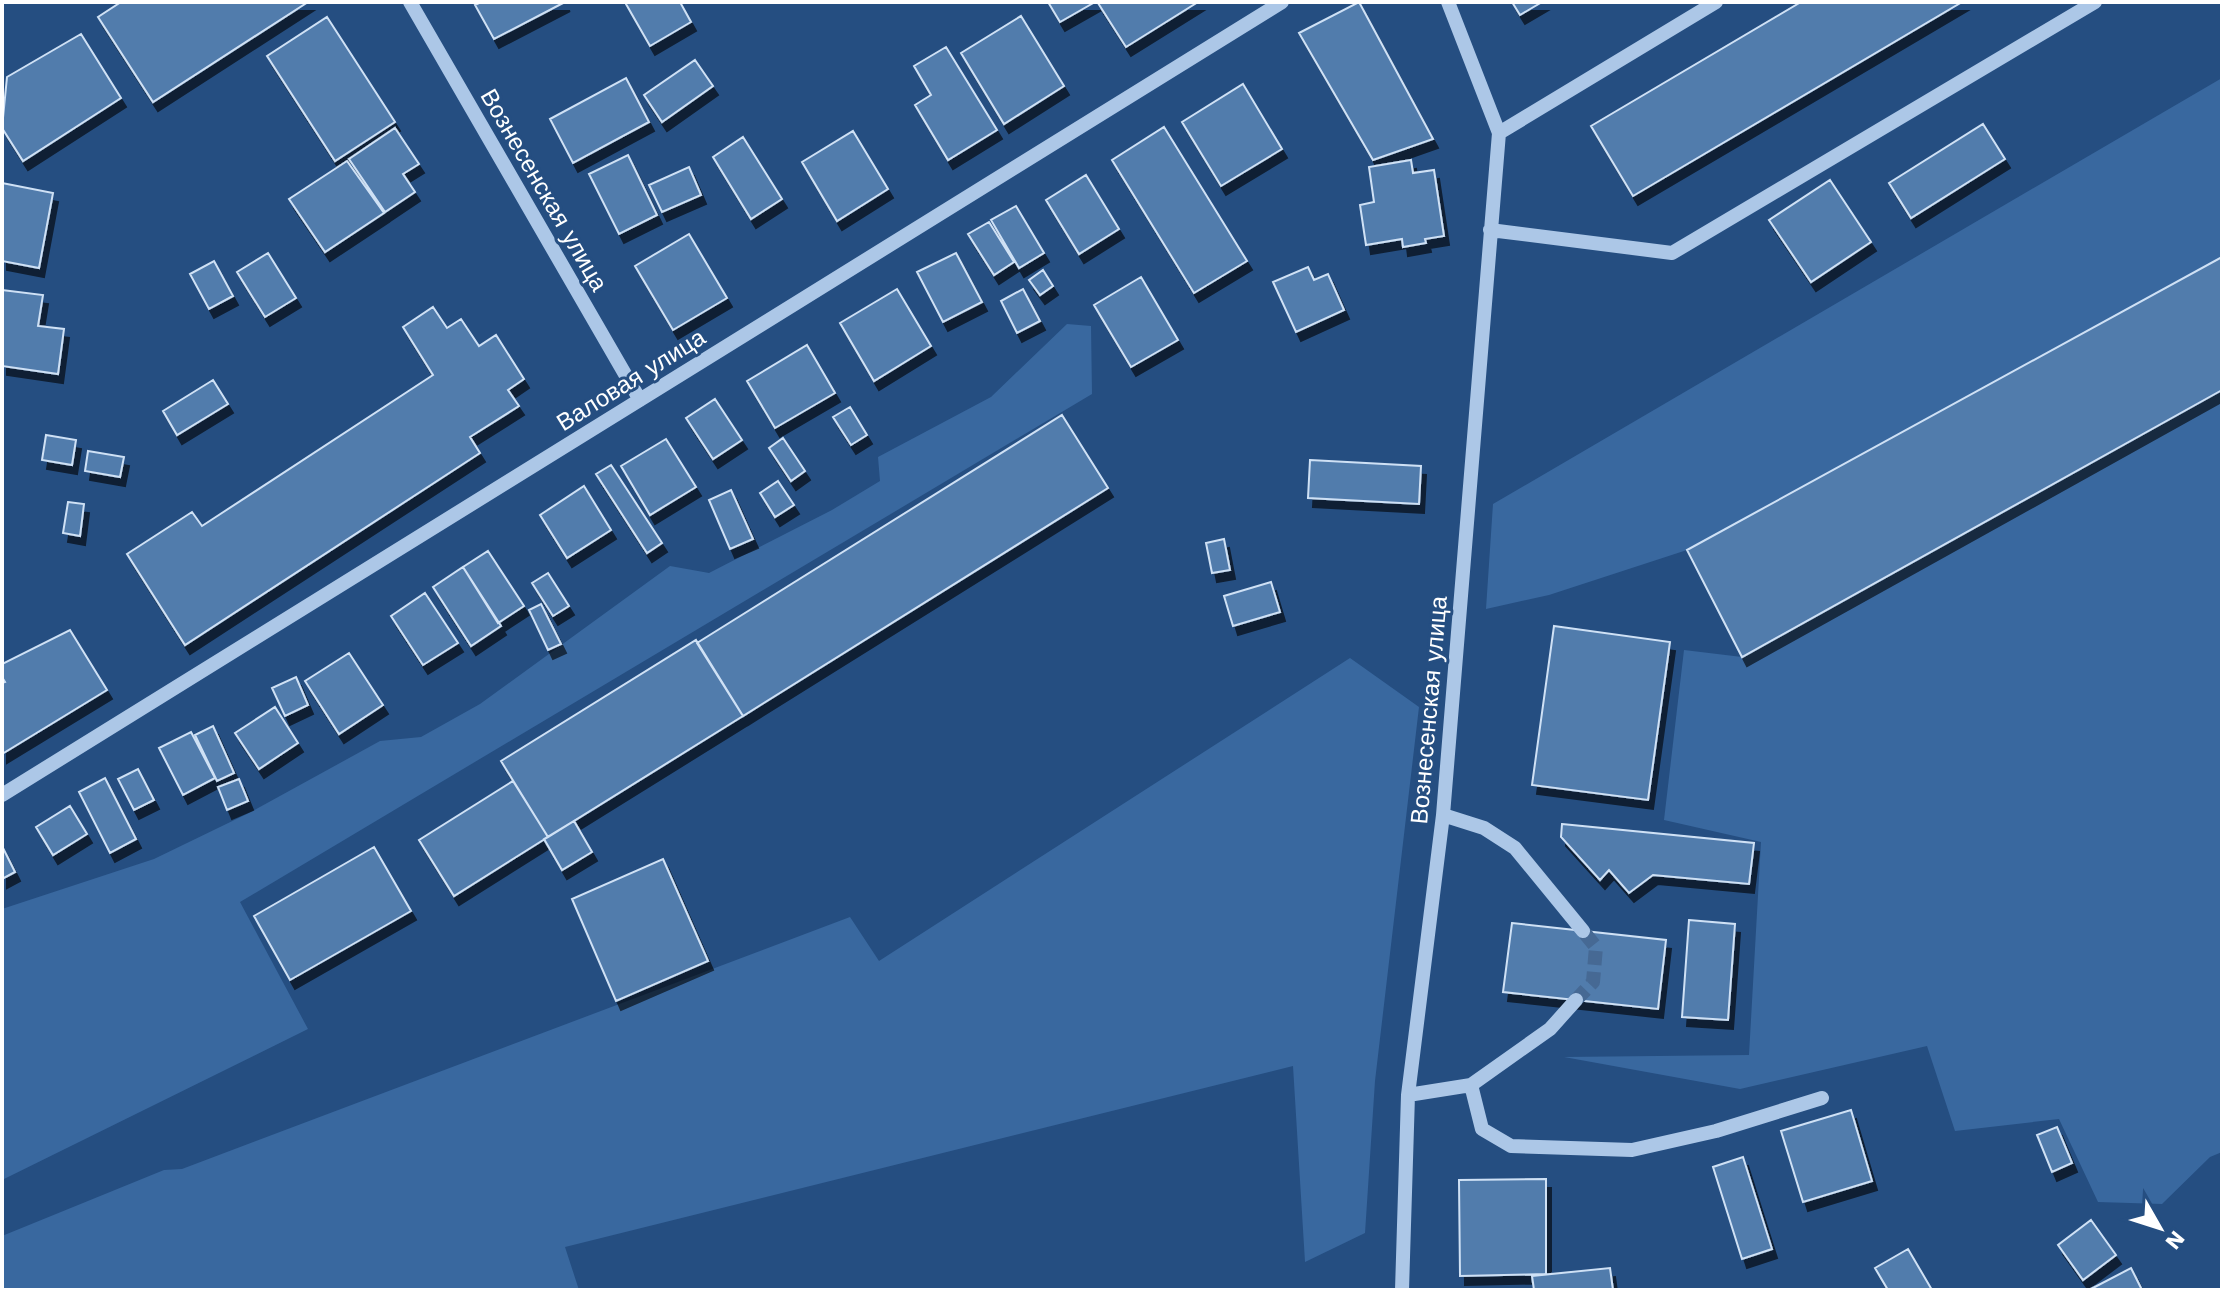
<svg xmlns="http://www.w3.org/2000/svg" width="2224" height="1292" viewBox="0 0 2224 1292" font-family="'Work Sans',sans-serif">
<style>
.green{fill:#39689f}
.building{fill:#517bac;stroke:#cfe1f5;stroke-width:2;filter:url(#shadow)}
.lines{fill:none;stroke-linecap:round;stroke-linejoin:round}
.minor-tunnel{stroke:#466994;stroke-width:14;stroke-dasharray:14 7;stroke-linecap:butt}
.minor{stroke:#acc7e7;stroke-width:14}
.labels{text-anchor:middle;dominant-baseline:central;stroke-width:6;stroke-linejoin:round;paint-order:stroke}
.street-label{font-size:24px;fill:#fff;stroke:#254e81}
</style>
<defs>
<filter id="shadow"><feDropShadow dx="5" dy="9" stdDeviation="0" flood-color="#0009"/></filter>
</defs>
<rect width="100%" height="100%" fill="#254e81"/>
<path class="green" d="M2222,78V257L1687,550L1549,595L1486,609L1493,504Z
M1067,324L1091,326L1092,394L240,902L308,1029L2,1180V909L154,859L251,812L380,741L421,737L480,704L670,566L709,573L832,510L880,481L878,457L991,397Z
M2222,390V1152L2210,1157L2162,1204L2098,1202L2059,1119L1955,1131L1927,1046L1740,1089L1564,1057L1749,1055L1761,842L1664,820L1684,650L1742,657Z
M1350,658L1419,707L1375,1081L1365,1233L1305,1262L1293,1066L565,1247L579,1290H2V1236L164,1170L182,1169L850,917L879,961Z"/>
<path class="building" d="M121,2H308L153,102L98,17Z
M481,2H565L494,39L475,5Z
M629,2H680L691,22L650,46L626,4Z
M1048,2H1095L1060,22Z
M1101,2H1198L1126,47L1098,3Z
M1359,2L1433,139L1373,160L1299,33Z
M1512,2H1542L1520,15Z
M1801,2H1962L1633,196L1591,126Z
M1021,16L1064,86L1004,124L961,53Z
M327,17L395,122L335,161L267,56Z
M81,34L121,98L23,161L2,128L7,77Z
M946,47L997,130L948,160L915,105L931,95L914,66Z
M695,60L713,86L662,122L644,95Z
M626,78L649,122L573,163L550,119Z
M1243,84L1282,149L1221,186L1182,122Z
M1983,124L2005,159L1911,218L1889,183Z
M1164,127L1247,261L1194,293L1112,160Z
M395,128L419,164L403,174L415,192L385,212L349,159Z
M853,131L888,189L837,221L802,162Z
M743,137L782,199L751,219L713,157Z
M628,155L657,215L619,234L589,174Z
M1411,160L1413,173L1434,170L1444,236L1425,239L1426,243L1403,247L1402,239L1366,245L1360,205L1374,202L1369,167Z
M347,161L384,213L325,252L289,199Z
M689,167L701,195L662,212L649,185Z
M1086,175L1119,229L1079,254L1046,200Z
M1830,180L1871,242L1811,282L1769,220Z
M2,183L53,193L39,268L2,261Z
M1016,206L1044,253L1019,268L991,220Z
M989,222L1014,262L994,275L968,234Z
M689,234L727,298L673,330L635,266Z
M268,253L296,298L265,317L237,272Z
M956,253L982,302L943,322L917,272Z
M2222,257V390L1742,657L1687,550Z
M214,261L233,296L209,309L190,274Z
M1308,267L1314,280L1328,274L1344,310L1296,332L1273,282Z
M1043,270L1053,286L1040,295L1029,280Z
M1141,277L1178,340L1131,367L1094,305Z
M897,289L931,346L874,381L840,323Z
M1023,289L1040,321L1017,333L1001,301Z
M2,290L43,295L38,326L64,329L58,374L2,366Z
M433,307L447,328L461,319L479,346L496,335L524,379L508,390L519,406L470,437L480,453L185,645L127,554L192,512L202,526L433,375L403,327Z
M807,345L835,393L775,428L747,381Z
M213,380L228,404L177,435L163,411Z
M715,399L742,440L713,459L686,418Z
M850,407L867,435L851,445L833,417Z
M1062,415L1108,488L743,716L697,643Z
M46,435L76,440L72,465L42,460Z
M783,438L805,471L791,481L769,448Z
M666,439L696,487L650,515L621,466Z
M88,451L124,457L120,477L85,471Z
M1310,460L1421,466L1419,504L1308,498Z
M611,465L662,543L647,553L596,474Z
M778,481L794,505L775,517L760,493Z
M584,486L611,530L567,558L540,515Z
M731,490L753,539L730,549L709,500Z
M68,502L84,504L80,536L63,533Z
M1224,539L1230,570L1212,573L1206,543Z
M488,551L524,606L498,623L463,567Z
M463,567L501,626L471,646L433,587Z
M548,573L569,606L553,616L532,583Z
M1271,582L1280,612L1233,626L1224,596Z
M425,593L458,643L423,665L391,616Z
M541,604L561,644L548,650L529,610Z
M1554,626L1670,642L1648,800L1532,785Z
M70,630L107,690L2,754V683L5,682L2,677V664Z
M696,640L743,716L548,837L501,761Z
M349,653L383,705L339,734L305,681Z
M296,677L308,705L285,716L272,688Z
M275,707L298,743L259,769L235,733Z
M213,726L234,773L217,781L195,735Z
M191,732L215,778L183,795L159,748Z
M138,769L154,800L134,810L118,779Z
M105,778L136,839L110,853L79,792Z
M239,779L248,801L227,810L218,787Z
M513,781L548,837L454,896L419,840Z
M70,806L87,834L53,855L36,827Z
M574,821L592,852L562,870L544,839Z
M1562,824L1754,843L1749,884L1653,875L1629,893L1609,870L1600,880L1561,837Z
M2,846L15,872L2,879Z
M374,847L411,911L290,980L254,916Z
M663,859L708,961L616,1001L572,899Z
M1689,920L1735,924L1728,1020L1682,1017Z
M1512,923L1666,940L1658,1009L1503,992Z
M1851,1110L1872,1181L1803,1202L1781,1131Z
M2057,1127L2072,1163L2052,1172L2037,1135Z
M1743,1157L1772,1249L1742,1259L1713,1167Z
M1546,1179V1274L1460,1276L1459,1180Z
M2091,1220L2116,1255L2083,1280L2058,1245Z
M1908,1249L1932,1290H1888L1875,1268Z
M1610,1268L1613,1290H1534L1532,1276Z
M2131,1268L2142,1290H2089Z"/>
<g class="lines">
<path class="minor-tunnel" d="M1576,1000L1593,982L1596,947L1583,931"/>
<path class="minor" d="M410,2L640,400
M1499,133L1716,2
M1490,230L1672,253L2095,2
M2,795L1282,2
M1443,815L1484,828L1515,848L1583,931
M1471,1085L1482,1129L1511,1146L1632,1150L1716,1131L1822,1098
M1408,1095L1471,1085L1550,1029L1576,1000
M1402,1290L1408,1095L1443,815L1499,133L1448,2"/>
</g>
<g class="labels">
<g class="street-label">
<text transform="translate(544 190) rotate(60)">Вознесенская улица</text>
<text transform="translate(631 380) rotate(-32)">Валовая улица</text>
<text transform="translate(1429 710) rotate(-85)">Вознесенская улица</text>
</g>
</g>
<rect width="2224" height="1292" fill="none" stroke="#ffffff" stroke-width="8"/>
<g transform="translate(2160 1228) rotate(129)" stroke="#254e81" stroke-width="6" paint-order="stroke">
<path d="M0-6L14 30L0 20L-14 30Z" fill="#ffffff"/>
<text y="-12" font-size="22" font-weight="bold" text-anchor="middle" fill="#ffffff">N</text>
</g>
</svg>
